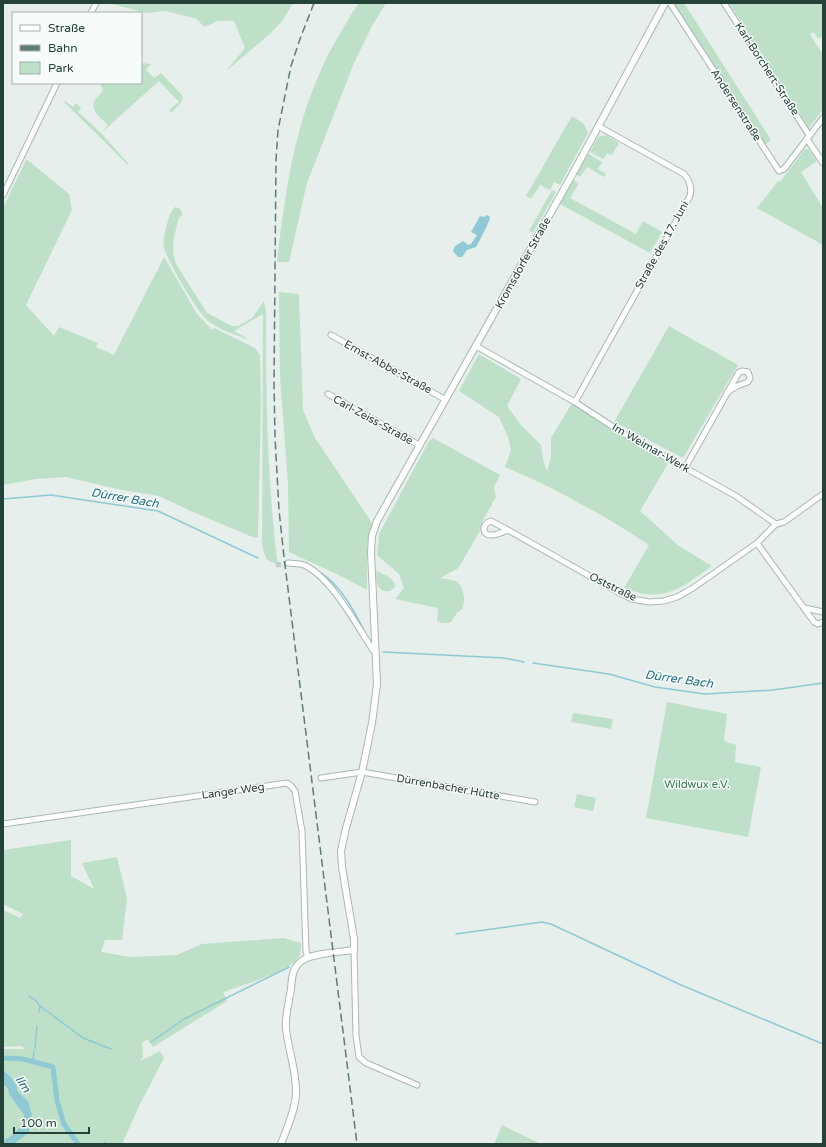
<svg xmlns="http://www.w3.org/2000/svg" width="826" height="1147" viewBox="0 0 826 1147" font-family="'Varela Round',sans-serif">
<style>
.green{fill:#bfe0c8}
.water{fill:#8ec9d4}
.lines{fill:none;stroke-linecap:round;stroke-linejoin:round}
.stream{stroke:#8ec9d4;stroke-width:1.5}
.canal{stroke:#8ec9d4;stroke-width:5}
.minor-tunnel{stroke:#bfccc8;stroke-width:5;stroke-dasharray:5 2.5;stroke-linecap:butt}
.minor-casing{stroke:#a8b8b2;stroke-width:7}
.tertiary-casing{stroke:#a8b8b2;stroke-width:8}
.minor{stroke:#fff;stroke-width:5}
.tertiary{stroke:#fff;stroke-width:6}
.rail{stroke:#5f7d75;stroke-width:1.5;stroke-dasharray:8 4;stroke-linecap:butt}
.labels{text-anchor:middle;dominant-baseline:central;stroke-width:3;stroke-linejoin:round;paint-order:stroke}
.street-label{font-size:11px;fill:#24423a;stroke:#f7fbf9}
.park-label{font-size:11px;fill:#2d7a4b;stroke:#f7fbf9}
.water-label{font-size:12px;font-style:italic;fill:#1c6f80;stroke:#f7fbf9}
</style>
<rect width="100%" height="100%" fill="#e6efeb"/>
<path class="green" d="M108,3H293L283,20L271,33L226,71L245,48L234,21H218L204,27L197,19L166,11L147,13Z
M359,3H386L372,26L354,63L307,183L289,262H277C286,184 296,112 335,42C343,29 350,15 359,3Z
M671,3H684L771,140L763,146Z
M729,3H790L791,4L794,3H823V36L818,39L814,32L810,34L823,55V109L809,128Z
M141,63L151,64L146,70L154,78L161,73L182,95L183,99L180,104L171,113L169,110L179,102L159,81L101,133L127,162L129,166L64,102L65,101L73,107L76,103L81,108L78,112L101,133L107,126V124C101,118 89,110 95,100C97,97 101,94 103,90L100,83H141Z
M572,116L584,124L588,133L560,185L554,182L550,190L540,185L531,199L526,196Z
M606,135L619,143L612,155L607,153L603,159L590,152L598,137Z
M805,149H809L817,161L801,172L823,208V245L757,208L778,181L780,182Z
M587,153L602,162L598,169L606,174L604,177L587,167L581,176H578L576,174Z
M26,160L29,161L69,194L72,210L26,305L54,336L59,327L98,343L96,347L114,355L164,257L197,314L212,330L214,328L255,348L260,355L261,403L258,537L255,538L193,512L159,496L122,490L66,477L36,479L3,485V208Z
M573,180L576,181L578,185L570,198L636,234L643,221L662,232L650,253L560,204Z
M552,190L556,192L533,233L529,231Z
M175,207L179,208L182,212V216L179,217C175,234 170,246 176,264L207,313L232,326H238L252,318L264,301L266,311C266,397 267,482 278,567L276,566V563C264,562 265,554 262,544L263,314L234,331L247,338L246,339C234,334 218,329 208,321C198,313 166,259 164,247C162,240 169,211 175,207Z
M279,292L299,294L303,410L315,438L372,523L367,547V590L343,577L289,552L288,484L280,376Z
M669,326L738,365L683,458L614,422Z
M479,354L521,379L507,406L521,425L541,445L543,459L547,472L551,456V438L572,403L669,462L640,511L679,546L712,566C681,588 664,604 624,588L649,545C604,515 555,488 505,467L511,450L508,437L499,417L459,391Z
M433,438L500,475L494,487L496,497L483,520L481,529L462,562L457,569L440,578L456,581L461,586L464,596V603L462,609L457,613L450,623H442L437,621L438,608L395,599L404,588L399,574L377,555L379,534L429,441Z
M376,570C383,575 396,578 395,587C390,594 379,592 377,583C376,580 377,574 376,570Z
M667,702L727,714L724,741L736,745L735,762L761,767L748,837L646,818Z
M573,713L613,719L611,729L571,722Z
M577,794L596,798L593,811L574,807Z
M71,840V876L94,889L82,863L117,857L127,898L122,940H105L101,952L131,957L177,955L202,944L284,938L301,943C301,946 301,952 300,955C291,972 242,985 223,992L227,1001L153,1047L147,1039L142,1043L143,1057L140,1061L160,1051L164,1058L140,1104L122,1144H3V1118L8,1113L3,1117V1084L8,1090L17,1089L10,1076L3,1070V1049H25L22,1046L3,1047V910L20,918L23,914L3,904V850Z
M502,1125L541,1144H494Z"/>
<path class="water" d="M487,215L490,217C490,221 479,242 476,247L467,250L462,257H458L453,251L455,246L463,241L468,245L471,244L477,235L471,232L480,216L484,217Z
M3,1070L10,1076L17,1086V1090L19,1093L28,1101L32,1115L30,1118L29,1132L14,1144H3V1141C14,1134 22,1129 24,1115L9,1094L8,1089L3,1084Z"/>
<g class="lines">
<path class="stream" d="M3,499L51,495L158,511L258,558
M318,571C343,586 356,615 369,640
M383,652L504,658L524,662
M533,663L609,674L655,687L705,694L773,690L823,683
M456,934L542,922L551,924L681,985L823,1044
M29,996L35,1000L40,1006
M39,1012L40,1006L83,1038L111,1049
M151,1042L184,1019L289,967
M35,1048L37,1026
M33,1062L34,1051
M103,1144L105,1142"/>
<path class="canal" d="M3,1058L23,1059L53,1067L57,1101L64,1124L78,1144"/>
<path class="minor-tunnel" d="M276,565L288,563"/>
<defs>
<path id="minor" d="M670,3L779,171L784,169L823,118
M724,3L809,135
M91,13L96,3
M807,139L823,163
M3,195L57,83
M331,335L446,400
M476,346L575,402L624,434L736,496L776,524L784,522L823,494
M328,394L419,445
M575,402L690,196C692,188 690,181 684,174L598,126
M685,468L739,372L742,371L748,372L750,378L748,382L737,386L727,392
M508,530C503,532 497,535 492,535C482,536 481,524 491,521L508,530L618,592L632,599L649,602L664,601L677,597L693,588L757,543L776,524
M757,543L814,622L818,624L823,622
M288,563C294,564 301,563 306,566C332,579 357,626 373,650L376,652
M805,608L823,612
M321,778L362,772L535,802
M3,824L287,783L291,786L295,791L302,831L306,951L308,958
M354,950L356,1035L359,1057L366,1063L417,1085"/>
<path id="tertiary" d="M281,1144C287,1128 295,1111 296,1094C297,1072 288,1050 286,1028C285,1015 289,1002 291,989C292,977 292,967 303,960C314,953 341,952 354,950V939L342,867L341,851L346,828L362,772L372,723L377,684L371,552L372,536L377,521L572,175L665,3"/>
</defs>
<use href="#minor" class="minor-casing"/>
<use href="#tertiary" class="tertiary-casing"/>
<use href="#minor" class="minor"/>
<use href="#tertiary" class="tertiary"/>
<path class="rail" d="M314,3L300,39L291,66L278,130L276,160L274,384L275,437L279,510L284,557L357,1144"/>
</g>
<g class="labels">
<g class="street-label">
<text transform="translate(767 69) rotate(57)">Karl-Borchert-Straße</text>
<text transform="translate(736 105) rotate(57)">Andersenstraße</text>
<text transform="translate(662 245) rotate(-61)">Straße des 17. Juni</text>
<text transform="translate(523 263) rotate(-61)">Kromsdorfer Straße</text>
<text transform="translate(388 367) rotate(29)">Ernst-Abbe-Straße</text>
<text transform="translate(373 420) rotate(29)">Carl-Zeiss-Straße</text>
<text transform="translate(651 448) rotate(30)">Im Weimar-Werk</text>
<text transform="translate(613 587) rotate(26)">Oststraße</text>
<text transform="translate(448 787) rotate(10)">Dürrenbacher Hütte</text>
<text transform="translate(233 791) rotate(-8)">Langer Weg</text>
</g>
<g class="park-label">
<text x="697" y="784">Wildwux e.V.</text>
</g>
<g class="water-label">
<text transform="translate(125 498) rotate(10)">Dürrer Bach</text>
<text transform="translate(679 679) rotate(8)">Dürrer Bach</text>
<text transform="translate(23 1084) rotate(56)">Ilm</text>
</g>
</g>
<rect width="826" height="1147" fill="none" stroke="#24423a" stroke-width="8"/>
<rect x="12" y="12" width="130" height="72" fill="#f7fbf9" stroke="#a3b1ad"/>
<rect x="20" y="25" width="20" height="6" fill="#ffffff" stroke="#a3b1ad"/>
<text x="48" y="32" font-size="12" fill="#24423a">Straße</text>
<rect x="20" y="45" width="20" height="6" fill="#5f7d75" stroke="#a3b1ad"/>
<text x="48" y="52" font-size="12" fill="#24423a">Bahn</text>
<rect x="20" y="62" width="20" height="12" fill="#bfe0c8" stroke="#a3b1ad"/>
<text x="48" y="72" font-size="12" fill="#24423a">Park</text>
<path d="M14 1127v6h75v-6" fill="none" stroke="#24423a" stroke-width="2"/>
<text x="20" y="1127" font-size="12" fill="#24423a" stroke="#f7fbf9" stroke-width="3" paint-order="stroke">100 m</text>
</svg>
